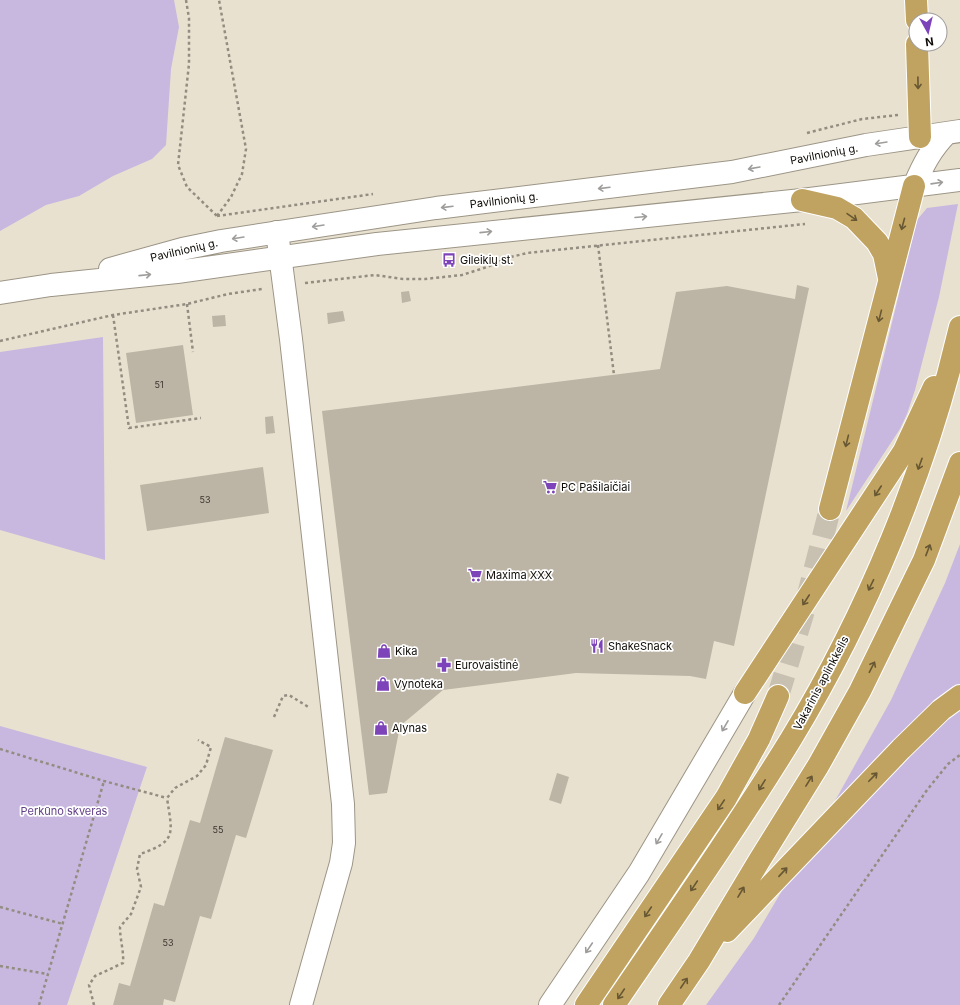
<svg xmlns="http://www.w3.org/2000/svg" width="960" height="1005" viewBox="0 0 960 1005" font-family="Inter,sans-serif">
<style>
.green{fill:#c8b8e0}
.building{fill:#bcb4a5}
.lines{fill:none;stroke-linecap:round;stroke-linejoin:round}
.trunk-tunnel{stroke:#c8c1b2;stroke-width:22;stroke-dasharray:22 11;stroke-linecap:butt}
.minor-casing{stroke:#9c9586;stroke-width:24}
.tertiary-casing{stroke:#9c9586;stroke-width:24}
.trunk-casing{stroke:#fff;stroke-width:24}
.path{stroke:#938d81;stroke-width:2.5;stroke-dasharray:3 3;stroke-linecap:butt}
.minor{stroke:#fff;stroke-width:22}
.tertiary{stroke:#fff;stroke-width:22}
.trunk{stroke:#c0a360;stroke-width:22}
.oneway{stroke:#675733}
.oneway2{stroke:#9f9d9b}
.labels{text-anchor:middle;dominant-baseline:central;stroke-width:3.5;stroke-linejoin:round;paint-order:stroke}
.number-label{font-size:9px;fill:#3a352e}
.street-label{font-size:11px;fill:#0e0b06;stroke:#fff}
.poi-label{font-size:11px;fill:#0e0b06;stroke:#fff;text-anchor:start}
.park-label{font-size:11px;fill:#613f88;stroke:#fff}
</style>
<rect width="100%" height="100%" fill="#e9e1d0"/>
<path class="green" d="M0,0H174L179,27L171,69L166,145L152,159L113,176L79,196L46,205L0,231Z
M958,204L939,297L915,390L907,414L900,429L846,511L917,220L927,208Z
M103,337L105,560L0,530V352Z
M960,544V1005H706L754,938L836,799L891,700L945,583Z
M0,726L147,767L67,1005H0Z"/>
<path class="building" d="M797,285L809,288L734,646L714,641L706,679L690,676L576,673L443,690L400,726L387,793L369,795L322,411L660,369L676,292L727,286L795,299Z
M409,291L411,301L402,303L401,292Z
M343,311L345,321L328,324L327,313Z
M225,315L226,326L213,327L212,316Z
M183,345L193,415L136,423L126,353Z
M273,416L275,433L266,434L265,417Z
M263,467L269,513L147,531L140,485Z
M225,737L273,750L246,838L236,835L211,919L200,916L175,1002L164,999L163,1005H113L119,983L130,986L154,903L164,906L190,820L200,823Z
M557,773L569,777L561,804L549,800Z"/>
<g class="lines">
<path class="trunk-tunnel" d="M778,696L803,614L830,509"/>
<defs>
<path id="minor" d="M277,232L291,339L343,804L344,843L341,863L301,1005
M550,1005L639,873L745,693"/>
<path id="tertiary" d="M914,186C923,165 931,149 947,133
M110,269L182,249L221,241L436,208L732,172L866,145L960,131
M0,293L51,285L177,272L377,244L802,200L960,180"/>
<path id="trunk" d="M916,0L917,20
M917,44L920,137
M802,200L837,208L854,218L877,242L884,254L889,278
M830,509L914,186
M745,693L904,451L934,387
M727,931L901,749L941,710L960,696
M586,1005L726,798L759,739L778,696
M614,1005C674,917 735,830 791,739C867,614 927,469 960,327
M669,1005L699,961L759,861L818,766L860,691L924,560L960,463"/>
</defs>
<use href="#minor" class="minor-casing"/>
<use href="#tertiary" class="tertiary-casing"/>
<use href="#trunk" class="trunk-casing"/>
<path class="path" d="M186,0L189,18V64L178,165L187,187L217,216
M807,133L862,119L898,115
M217,216L373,194
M217,216L231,197L242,174L246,149L219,0
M598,245L614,375
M305,283L375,275L403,279H425L462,275L487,267L507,258L527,253L805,224
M187,304L193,352
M113,315L129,428L201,418
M0,341L113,315L187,304L228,294L262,289
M274,717L283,696L289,695L310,708
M0,749L104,781L167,798
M0,907L63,924
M0,966L48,974
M39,1005L104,781
M94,1005L89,985L95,976L123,963C124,951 120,940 120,927L131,914L141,887L137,869L140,854C178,841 172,833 167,798L175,788L197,776L206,765L211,747L198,740
M779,1005L927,790L948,764L960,755"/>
<use href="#minor" class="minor"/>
<use href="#tertiary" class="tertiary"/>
<use href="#trunk" class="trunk"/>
</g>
<defs><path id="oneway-shaft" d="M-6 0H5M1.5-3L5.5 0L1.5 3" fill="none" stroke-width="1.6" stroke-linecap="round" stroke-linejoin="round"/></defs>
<g class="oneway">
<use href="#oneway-shaft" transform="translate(918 83) rotate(89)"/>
<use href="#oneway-shaft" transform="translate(852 217) rotate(35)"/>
<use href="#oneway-shaft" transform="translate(903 224) rotate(105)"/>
<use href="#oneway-shaft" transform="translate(880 316) rotate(104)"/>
<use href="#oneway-shaft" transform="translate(847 441) rotate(104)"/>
<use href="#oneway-shaft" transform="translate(920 464) rotate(110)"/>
<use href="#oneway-shaft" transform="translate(878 491) rotate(123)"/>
<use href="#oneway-shaft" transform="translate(928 550) rotate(-69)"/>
<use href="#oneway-shaft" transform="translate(871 585) rotate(116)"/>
<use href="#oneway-shaft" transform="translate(806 600) rotate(123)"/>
<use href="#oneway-shaft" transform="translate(872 667) rotate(-63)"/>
<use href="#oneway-shaft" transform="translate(873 777) rotate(-46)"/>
<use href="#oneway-shaft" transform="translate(809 781) rotate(-58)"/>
<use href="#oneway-shaft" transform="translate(762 785) rotate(122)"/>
<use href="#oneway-shaft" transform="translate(721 805) rotate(124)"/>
<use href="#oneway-shaft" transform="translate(783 872) rotate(-47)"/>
<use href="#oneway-shaft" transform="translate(694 886) rotate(124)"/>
<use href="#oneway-shaft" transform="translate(741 892) rotate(-59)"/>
<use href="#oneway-shaft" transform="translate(648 912) rotate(124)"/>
<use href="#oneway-shaft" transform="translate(684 983) rotate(-56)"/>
<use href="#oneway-shaft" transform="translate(621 994) rotate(124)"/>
</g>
<g class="oneway2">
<use href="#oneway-shaft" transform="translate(881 143) rotate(171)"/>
<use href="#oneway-shaft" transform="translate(754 168) rotate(170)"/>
<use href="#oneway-shaft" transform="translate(937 183) rotate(-8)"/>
<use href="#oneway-shaft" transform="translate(604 188) rotate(173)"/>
<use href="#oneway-shaft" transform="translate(447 207) rotate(173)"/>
<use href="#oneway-shaft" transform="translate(641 217) rotate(-5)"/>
<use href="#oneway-shaft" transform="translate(318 226) rotate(171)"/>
<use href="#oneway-shaft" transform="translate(486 232) rotate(-6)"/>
<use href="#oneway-shaft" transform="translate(238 238) rotate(171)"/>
<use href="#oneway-shaft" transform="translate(145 275) rotate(-6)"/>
<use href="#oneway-shaft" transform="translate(725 726) rotate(120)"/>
<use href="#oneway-shaft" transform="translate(659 839) rotate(120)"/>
<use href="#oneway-shaft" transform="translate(589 948) rotate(124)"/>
</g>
<defs>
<symbol id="bus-bare" viewBox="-9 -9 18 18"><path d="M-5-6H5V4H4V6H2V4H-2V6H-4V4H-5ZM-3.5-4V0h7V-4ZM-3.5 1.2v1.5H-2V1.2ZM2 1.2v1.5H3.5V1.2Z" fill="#7d43b9" stroke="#fff" stroke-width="2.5" paint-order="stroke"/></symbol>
<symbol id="supermarket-bare" viewBox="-9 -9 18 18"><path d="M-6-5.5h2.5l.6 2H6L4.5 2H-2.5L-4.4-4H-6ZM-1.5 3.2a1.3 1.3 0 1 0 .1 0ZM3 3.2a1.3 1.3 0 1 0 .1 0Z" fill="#7d43b9" stroke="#fff" stroke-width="2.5" paint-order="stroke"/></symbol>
<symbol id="restaurant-bare" viewBox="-9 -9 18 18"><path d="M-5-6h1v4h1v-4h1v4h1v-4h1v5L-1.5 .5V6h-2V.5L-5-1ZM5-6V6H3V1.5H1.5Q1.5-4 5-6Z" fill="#7d43b9" stroke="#fff" stroke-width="2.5" paint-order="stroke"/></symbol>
<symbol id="shop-bare" viewBox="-9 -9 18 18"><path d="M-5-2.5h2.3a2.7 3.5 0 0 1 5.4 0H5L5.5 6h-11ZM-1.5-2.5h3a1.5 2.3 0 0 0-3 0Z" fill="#7d43b9" stroke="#fff" stroke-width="2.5" paint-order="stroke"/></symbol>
<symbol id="pharmacy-bare" viewBox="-9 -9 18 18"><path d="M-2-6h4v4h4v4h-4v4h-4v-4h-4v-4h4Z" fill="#7d43b9" stroke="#fff" stroke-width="2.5" paint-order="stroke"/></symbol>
</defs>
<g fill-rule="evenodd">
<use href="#bus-bare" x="439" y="250" width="20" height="20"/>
<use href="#supermarket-bare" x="540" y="477" width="20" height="20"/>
<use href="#supermarket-bare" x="465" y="565" width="20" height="20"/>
<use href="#restaurant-bare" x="587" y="636" width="20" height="20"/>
<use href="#shop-bare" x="374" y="641" width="20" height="20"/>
<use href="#pharmacy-bare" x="434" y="655" width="20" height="20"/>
<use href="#shop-bare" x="373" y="674" width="20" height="20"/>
<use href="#shop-bare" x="371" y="718" width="20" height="20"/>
</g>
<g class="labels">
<g class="number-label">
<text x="159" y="384">51</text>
<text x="205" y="499">53</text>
<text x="218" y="829">55</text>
<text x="168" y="942">53</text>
</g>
<g class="street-label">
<text transform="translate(824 154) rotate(-11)">Pavilnionių g.</text>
<text transform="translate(504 200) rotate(-7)">Pavilnionių g.</text>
<text transform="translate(184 250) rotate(-13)">Pavilnionių g.</text>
<text transform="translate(821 683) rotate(-62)">Vakarinis aplinkkelis</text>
</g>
<g class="poi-label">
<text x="460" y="260">Gileikių st.</text>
<text x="561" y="487">PC Pašilaičiai</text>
<text x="486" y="575">Maxima XXX</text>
<text x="608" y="646">ShakeSnack</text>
<text x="395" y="651">Kika</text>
<text x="455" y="665">Eurovaistinė</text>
<text x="394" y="684">Vynoteka</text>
<text x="392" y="728">Alynas</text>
</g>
<g class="park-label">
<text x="64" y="811">Perkūno skveras</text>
</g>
</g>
<g transform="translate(928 32) rotate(172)"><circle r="19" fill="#ffffff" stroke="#9f9d9b"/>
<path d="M0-3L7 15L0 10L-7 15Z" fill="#7d43b9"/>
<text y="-6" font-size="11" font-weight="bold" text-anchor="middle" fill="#0e0b06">N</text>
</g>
</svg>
